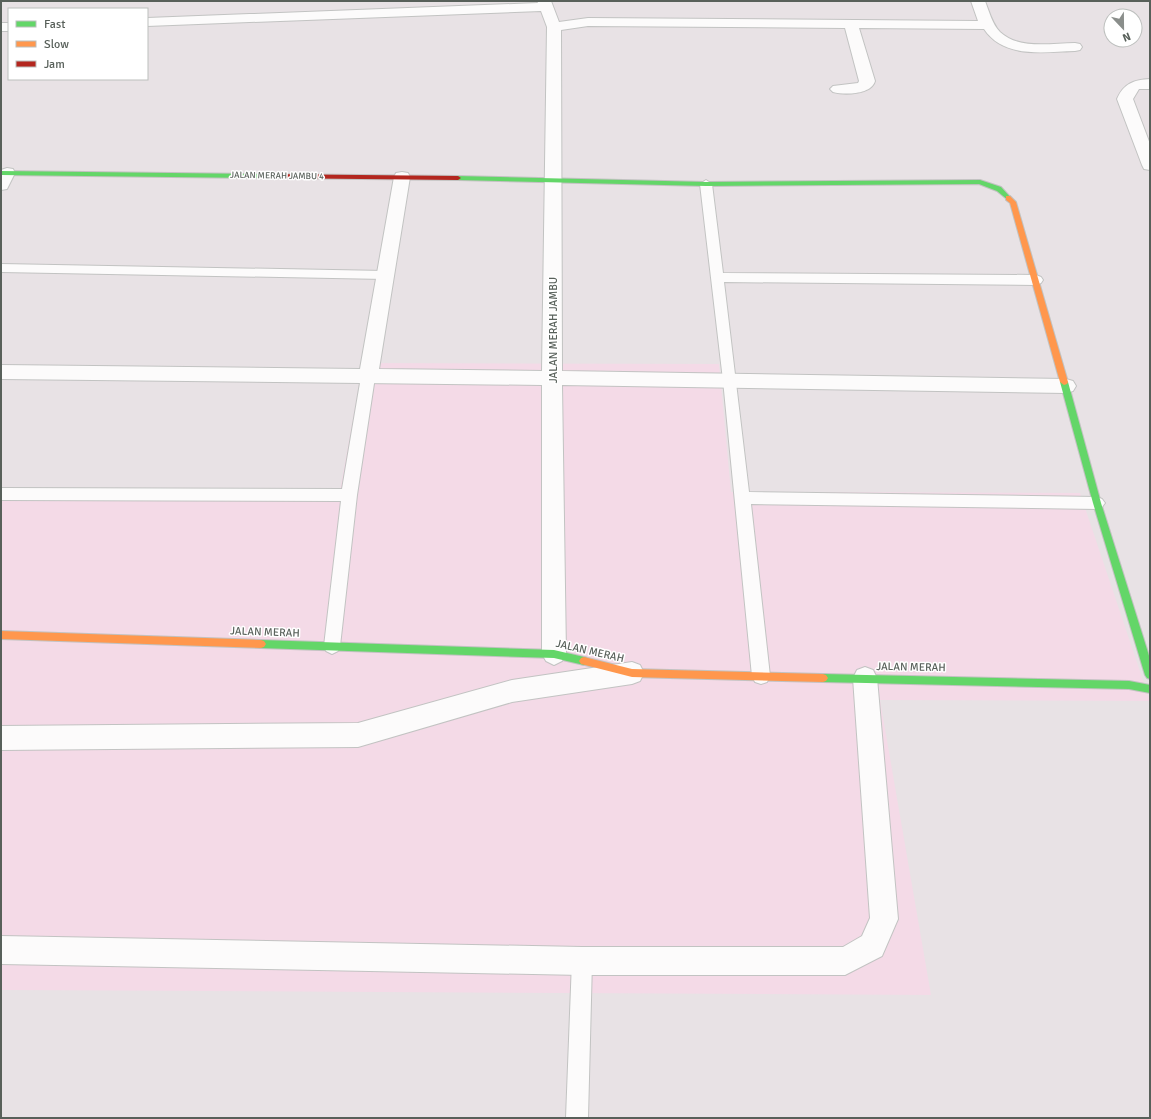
<svg xmlns="http://www.w3.org/2000/svg" width="1151" height="1119" viewBox="0 0 1151 1119" font-family="Signika,sans-serif">
<style>
.commercial{fill:#f4dae7}
.lines{fill:none;stroke-linecap:round;stroke-linejoin:round}
.lane-casing{stroke:#c2c3c2;stroke-width:2}
.street-casing{stroke:#c2c3c2;stroke-width:2}
.fast-casing{stroke:#c2c2c1;stroke-width:2}
.slow-casing{stroke:#c2c2c1;stroke-width:2}
.jam-casing{stroke:#c2c2c1;stroke-width:2}
.lane{fill:#fcfbfb;fill-rule:evenodd}
.street{fill:#fcfbfb;fill-rule:evenodd}
.fast{fill:#63d668;fill-rule:evenodd}
.slow{fill:#ff974d;fill-rule:evenodd}
.jam{fill:#b3261e;fill-rule:evenodd}
.labels{text-anchor:middle;dominant-baseline:central;stroke-width:3;stroke-linejoin:round;paint-order:stroke}
.far-street-label{font-size:9px;fill:#58605a;stroke:#fff}
.street-label{font-size:11px;fill:#58605a;stroke:#fff}
</style>
<rect width="100%" height="100%" fill="#e8e2e5"/>
<path class="commercial" d="M363,363L719,364L731,492L1080,493L1150,701L880,700L931,995L1,990V489L340,490Z"/>
<g class="lines">
<defs>
<path id="lane" d="M706,180L712,184L723,273L1036,275L1041,277L1043,280L1041,283L1036,285L724,282L749,492L1097,497L1102,499L1105,503L1102,507L1097,509L751,504L770,676L767,682L761,684L755,682L752,676L723,380L700,184Z
M1,264L385,271L390,272L392,275L390,278L385,279L1,272Z
M368,372L373,373L375,377L357,495L340,646L338,651L332,654L326,651L324,646L341,501L1,500V488L342,489L361,377L363,373Z
M582,951L589,954L592,961L588,1118H566L572,961L575,954Z"/>
<path id="street" d="M537,1H551L559,22L588,18L978,21L971,1H985C989,11 992,24 1000,32C1019,50 1051,43 1075,43L1080,44L1082,47L1080,50L1075,51C1044,52 1004,59 984,29L859,28L875,81C871,95 844,95 833,92L830,89L833,86L858,83L859,81L845,28L588,26L561,30L562,371L1066,379L1073,381L1076,386L1073,391L1066,393L562,385L566,654L562,661L554,665L546,661L542,654V385L1,379V365L360,369L394,177L396,173L402,172L408,173L410,177L379,369L542,371L547,27L541,11L147,26V18L538,3Z
M1,23H9V31H1Z
M1150,79V89H1139L1133,99L1150,144V170L1144,169L1142,165L1117,99C1124,83 1134,80 1150,79Z
M7,168L13,169L15,173L7,189L1,190V170Z
M632,662L640,665L644,673L640,681L632,684L512,702L358,747L1,750V726L358,723L512,680Z
M865,667L873,670L877,678L898,919L882,956L845,975H582L1,964V936L582,947H843L862,936L870,918L853,678L857,670Z"/>
<path id="fast" d="M1,171L265,174L268,176L265,178L1,175Z
M456,176L706,182L980,180L1001,187L1011,198L1008,200L997,191L979,184L706,186L458,180H456Z
M1064,379L1068,382L1101,503L1150,659V679L1147,678L1145,675L1093,503L1060,382Z
M261,640L554,650L584,657L587,658L589,661L587,664L584,665L554,658L261,648L258,647L256,644L258,641Z
M823,674L1129,681L1150,685V693L1129,689L823,682L820,681L818,678L820,675Z"/>
<path id="slow" d="M1006,196H1010L1016,202L1068,382L1067,384L1064,385L1060,382L1010,203L1006,200Z
M1,631L261,640L264,641L266,644L264,647L261,648L1,639Z
M584,657L632,669L823,674L826,675L828,678L826,681L823,682L632,677L581,664L579,661L581,658Z"/>
<path id="jam" d="M263,174L458,176L461,178L458,180L265,178H263Z"/>
</defs>
<use href="#lane" class="lane-casing"/>
<use href="#street" class="street-casing"/>
<use href="#fast" class="fast-casing"/>
<use href="#slow" class="slow-casing"/>
<use href="#jam" class="jam-casing"/>
<use href="#lane" class="lane"/>
<use href="#street" class="street"/>
<use href="#fast" class="fast"/>
<use href="#slow" class="slow"/>
<use href="#jam" class="jam"/>
</g>
<g class="labels">
<g class="far-street-label">
<text transform="translate(277 176) rotate(1)">JALAN MERAH JAMBU 4</text>
</g>
<g class="street-label">
<text transform="translate(553 330) rotate(-90)">JALAN MERAH JAMBU</text>
<text transform="translate(265 632) rotate(2)">JALAN MERAH</text>
<text transform="translate(590 651) rotate(13)">JALAN MERAH</text>
<text transform="translate(911 667) rotate(1)">JALAN MERAH</text>
</g>
</g>
<rect width="1151" height="1119" fill="none" stroke="#58605a" stroke-width="4"/>
<rect x="8" y="8" width="140" height="72" fill="#ffffff" stroke="#bcbfbd"/>
<rect x="16" y="21" width="20" height="6" fill="#63d668" stroke="#bcbfbd"/>
<text x="44" y="28" font-size="12" fill="#58605a">Fast</text>
<rect x="16" y="41" width="20" height="6" fill="#ff974d" stroke="#bcbfbd"/>
<text x="44" y="48" font-size="12" fill="#58605a">Slow</text>
<rect x="16" y="61" width="20" height="6" fill="#b3261e" stroke="#bcbfbd"/>
<text x="44" y="68" font-size="12" fill="#58605a">Jam</text>
<g transform="translate(1123 28) rotate(158)"><circle r="19" fill="#ffffff" stroke="#bcbfbd"/>
<path d="M0-3L7 15L0 10L-7 15Z" fill="#8a8e8b"/>
<text y="-6" font-size="11" font-weight="bold" text-anchor="middle" fill="#58605a">N</text>
</g>
</svg>
